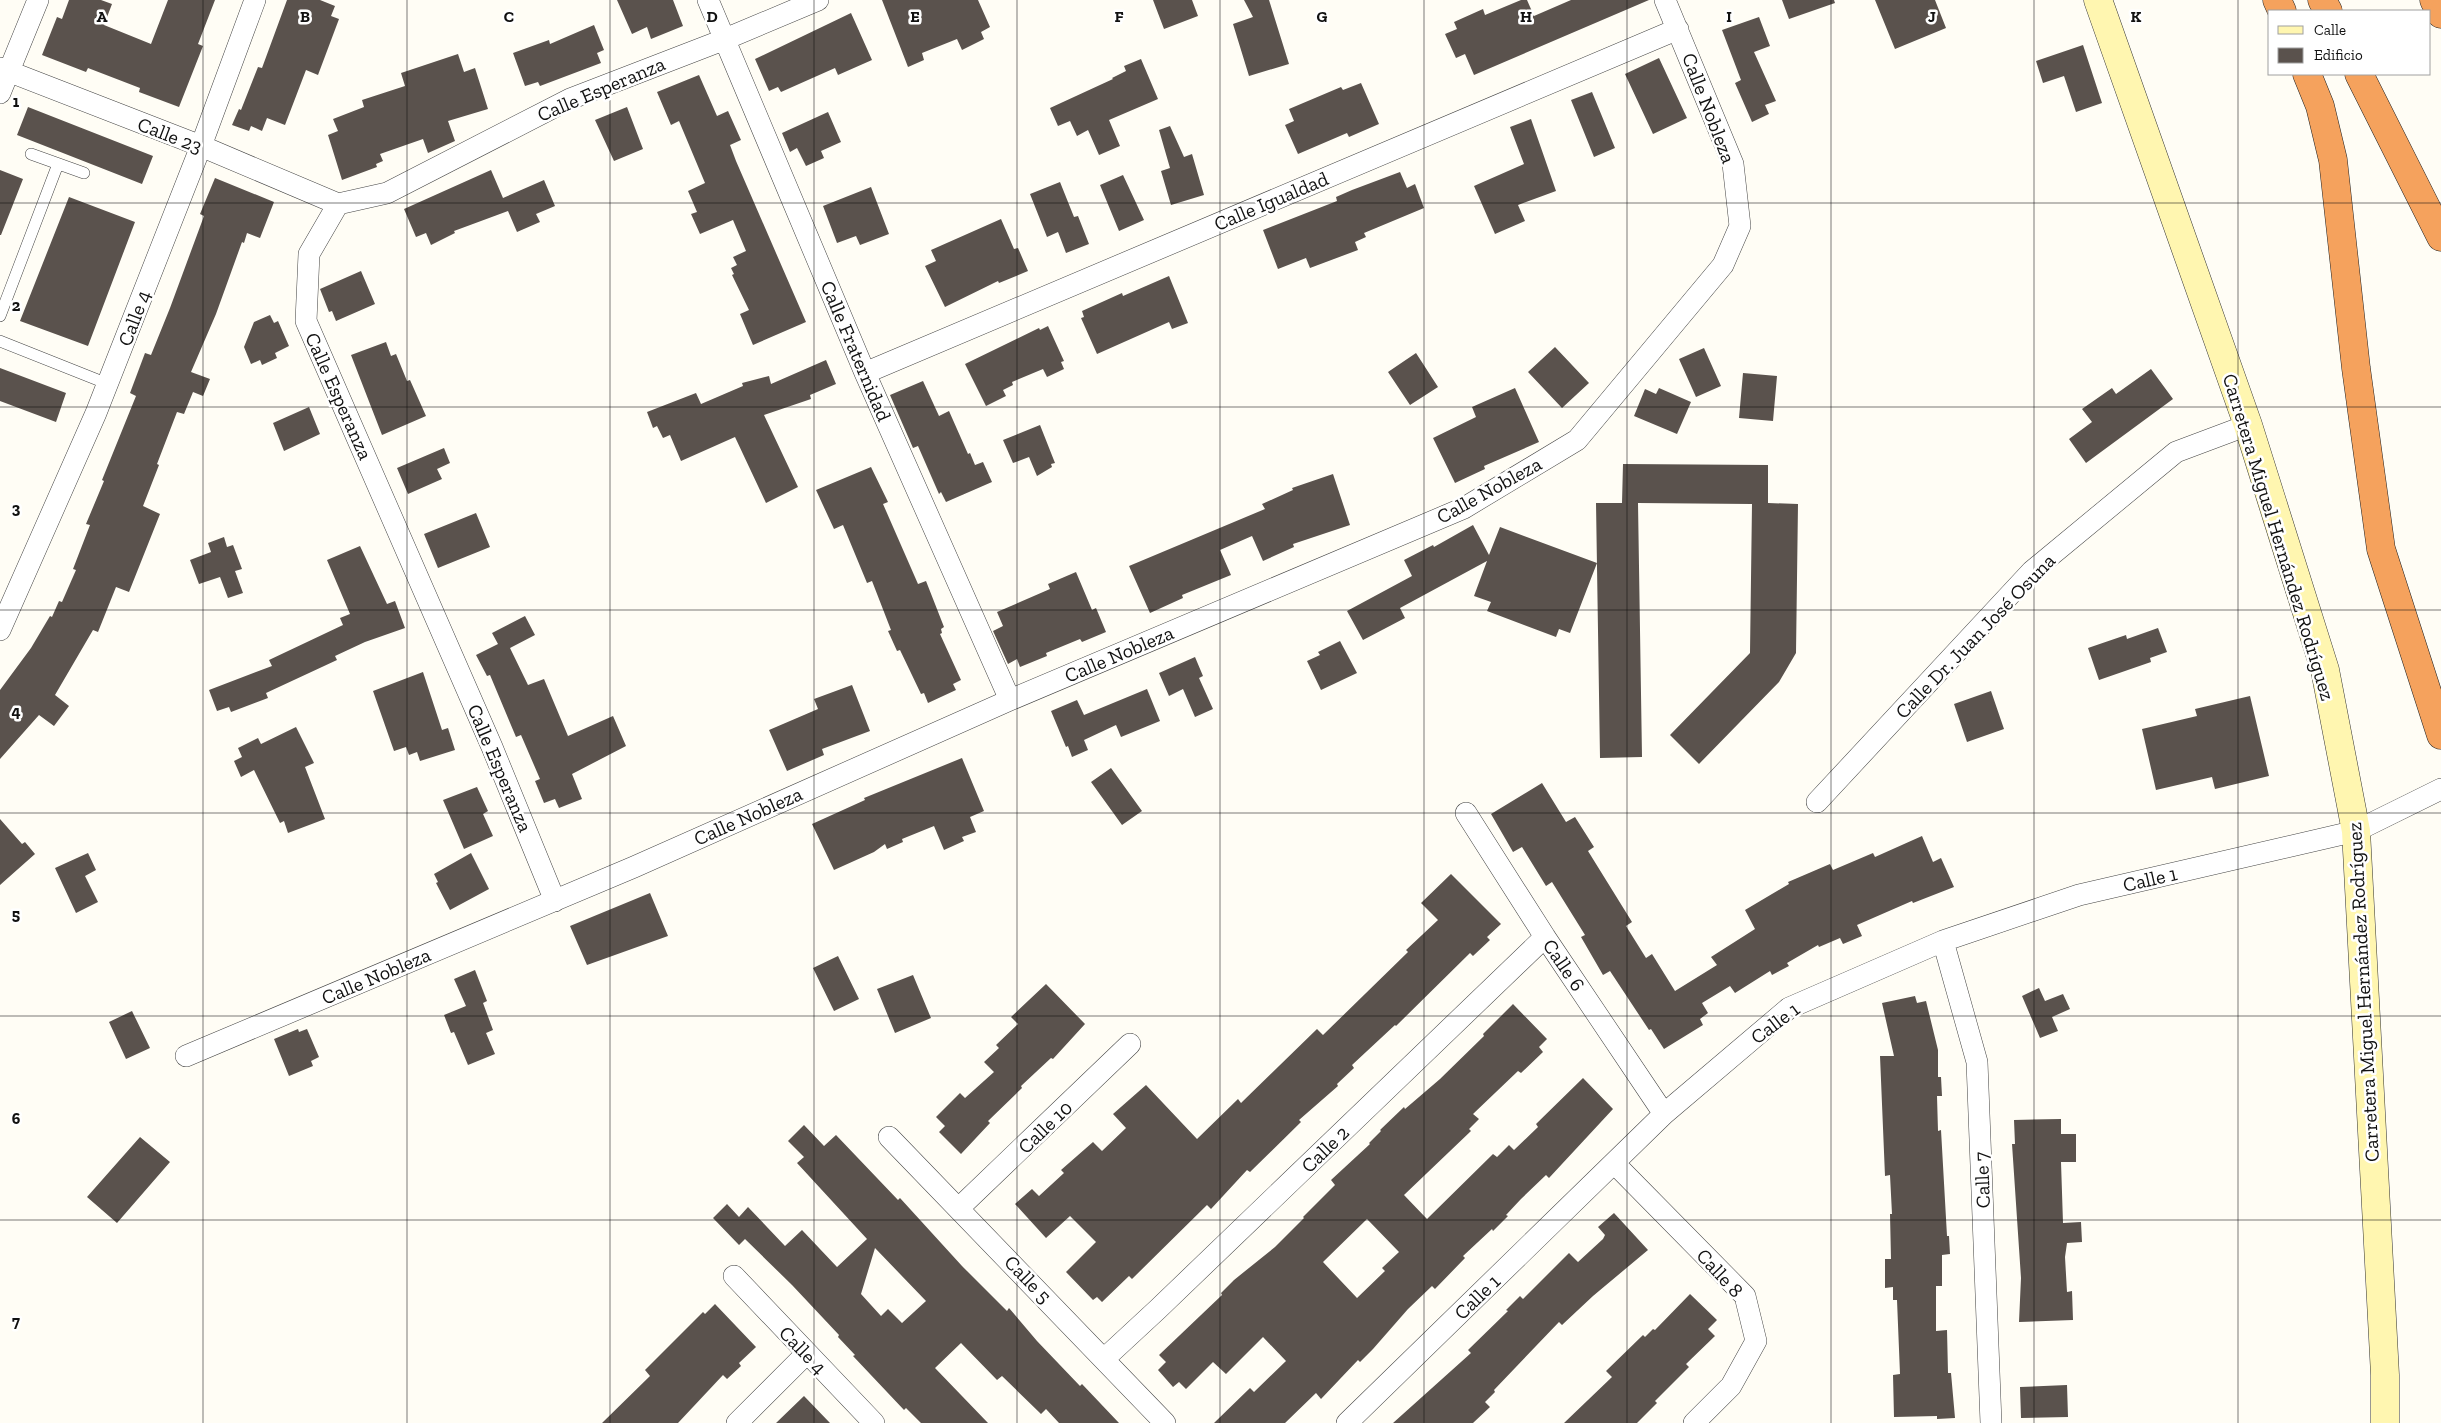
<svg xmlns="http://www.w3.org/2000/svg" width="2441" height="1423" viewBox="0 0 2441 1423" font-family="'Zilla Slab',serif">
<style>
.building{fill:#5a524d;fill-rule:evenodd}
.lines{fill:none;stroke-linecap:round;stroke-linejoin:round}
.lane-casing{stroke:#444;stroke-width:12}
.street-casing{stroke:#444;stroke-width:22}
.secondary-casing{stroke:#333;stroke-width:29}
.highway-casing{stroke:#222;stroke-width:29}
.lane{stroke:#fff;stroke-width:11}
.street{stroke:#fff;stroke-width:21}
.secondary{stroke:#fff6b0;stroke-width:28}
.highway{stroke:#f5a25d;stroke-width:28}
.grid{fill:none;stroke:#111;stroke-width:1;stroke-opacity:0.55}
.labels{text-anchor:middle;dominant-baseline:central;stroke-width:5;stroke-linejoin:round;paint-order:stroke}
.street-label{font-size:20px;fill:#111;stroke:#fff}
.grid-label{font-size:16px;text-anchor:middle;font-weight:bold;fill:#111;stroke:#fff;stroke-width:5;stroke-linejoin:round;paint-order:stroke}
</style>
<rect width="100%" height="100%" fill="#fffdf5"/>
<path class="building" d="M69,0H101L112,4L104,25L151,44L168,0H215L198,44L203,46L179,107L139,92L140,88L88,68L86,72L42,55L57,17L62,19Z
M287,0H320L335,6L331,16L339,19L318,75L306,70L285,125L267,118L262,131L251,126L249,131L232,125L239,109L241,110L258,67L262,68Z
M617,0H673L683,26L651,39L647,27L632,34Z
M882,0H978L990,27L981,32L984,39L962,50L957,39L922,53L924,60L908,67Z
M1153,0H1192L1198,16L1164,29Z
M1244,0H1269L1289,64L1249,76L1233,24L1253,17Z
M1521,0H1527L1534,16L1571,0H1649L1474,75L1465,54L1456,58L1445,34L1457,29L1454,22L1483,9L1485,15Z
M1782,0H1834L1835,3L1789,19Z
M1875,0H1935L1946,28L1895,49Z
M851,13L872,60L838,75L835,68L781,92L778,87L769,91L755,59Z
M1759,17L1770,46L1754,52L1776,101L1765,105L1769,114L1752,122L1735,83L1741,80L1722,30Z
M594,25L604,50L597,53L601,63L540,86L538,82L525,86L513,53L549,40L550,44Z
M2083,45L2102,103L2076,112L2064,76L2043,83L2036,61Z
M458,54L464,72L475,68L488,109L448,121L455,141L428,153L423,139L380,154L383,161L376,164L377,167L342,180L328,135L338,131L333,119L364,107L362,100L405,86L401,73Z
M1659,58L1687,118L1653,134L1625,74Z
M1141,59L1158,99L1109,120L1120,146L1099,155L1088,130L1077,136L1070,121L1058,126L1050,108L1113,79L1112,78L1126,71L1124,66Z
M699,75L717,116L728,111L741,140L730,145L736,161L806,322L753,345L740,314L749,310L732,275L734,274L731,268L737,265L733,257L746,251L733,220L700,234L691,214L697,212L688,191L705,183L679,121L671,125L657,92Z
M1361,83L1379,124L1349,137L1347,133L1298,154L1285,125L1294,121L1289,109L1341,87L1343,90Z
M1592,92L1615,148L1594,157L1571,100Z
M28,107L153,156L142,184L17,135Z
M627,107L643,149L614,161L595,120Z
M828,112L841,142L821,151L824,158L806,166L797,148L790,152L782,133Z
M1531,119L1556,191L1518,205L1525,221L1495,234L1474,186L1524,164L1510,127Z
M1170,126L1184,157L1192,154L1204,195L1171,205L1161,171L1170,168L1159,130Z
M0,170L23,179L1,235H0Z
M491,170L503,198L544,180L555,206L536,214L540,222L517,232L508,211L454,231L455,233L431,245L426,233L416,237L404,209Z
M1400,172L1407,188L1415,184L1424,208L1364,233L1366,237L1355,242L1358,250L1310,268L1306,258L1278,269L1263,230L1337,201L1336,197L1352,190Z
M1123,175L1144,220L1119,231L1100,185Z
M215,178L274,202L260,238L247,233L244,243L242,242L216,314L191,372L210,379L203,396L193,392L184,414L177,412L157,464L159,465L143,506L160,514L129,592L116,587L98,632L93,630L55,695L69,706L54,726L39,715L0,759V690L31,648L50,616L52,617L59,601L62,602L76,570L73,569L90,525L86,524L104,481L102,480L136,396L130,393L145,353L151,355L170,308L204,216L200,214Z
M1060,182L1074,217L1078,216L1089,244L1066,253L1058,232L1047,237L1030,194Z
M871,187L889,234L860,245L856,236L837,243L823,206Z
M69,197L135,222L88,346L20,321Z
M1001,219L1014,249L1018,248L1028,271L999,283L998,281L945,307L925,266L936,261L931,250Z
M361,271L375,304L336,321L332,311L329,312L320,289Z
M1169,276L1188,323L1172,329L1169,322L1097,354L1081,318L1084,317L1082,311L1122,293L1123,296Z
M270,315L274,323L278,321L289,346L275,353L277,358L262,365L260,360L251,364L244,347L254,322Z
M1048,326L1064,361L1061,362L1064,369L1047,377L1043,369L1012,382L1013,385L1003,390L1006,396L986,406L965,364L1039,328L1040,330Z
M386,342L391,356L396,354L407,381L410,380L426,416L382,435L351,355Z
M1555,347L1589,383L1562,408L1528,372Z
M1704,348L1721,386L1696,397L1679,359Z
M1416,353L1438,387L1410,405L1388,372Z
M826,360L836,384L810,395L811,399L764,415L798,487L766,503L735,437L681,461L670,435L663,438L657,426L653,428L647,412L696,393L701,404L743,386L742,383L769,376L771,384Z
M0,368L66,393L56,422L0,401Z
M2151,369L2173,399L2086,463L2069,439L2092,422L2082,409L2112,388L2116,394Z
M1743,373L1777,376L1773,421L1739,418Z
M923,381L939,416L949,411L968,454L970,453L975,465L983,462L992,482L946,502L941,492L939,494L918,446L913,448L890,395Z
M1515,388L1539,442L1484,466L1485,469L1455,483L1433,438L1476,417L1472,407Z
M1659,388L1691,402L1677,434L1634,416L1645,389L1656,394Z
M309,407L320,434L284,451L273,423Z
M1040,425L1055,463L1051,464L1052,467L1037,476L1029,457L1013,463L1003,440Z
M444,448L450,463L437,469L442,479L408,494L397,468Z
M1623,464L1768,465V503L1798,504L1796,653L1779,682L1699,764L1670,735L1750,653L1752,504L1638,503L1642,757L1600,758L1596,503H1622Z
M871,467L888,502L883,504L918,584L926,581L944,627L941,629L942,633L940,634L961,680L953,684L956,690L928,703L924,693L921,694L900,650L897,651L888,631L891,630L872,581L867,583L843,525L834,529L816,490Z
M1333,474L1350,525L1293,544L1294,547L1263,561L1252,536L1220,550L1231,575L1182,595L1183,598L1150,613L1129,566L1265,509L1262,504L1293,490L1292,488Z
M476,513L490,547L438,568L424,534Z
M1473,525L1489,555L1500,527L1597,563L1570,633L1559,629L1556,637L1487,611L1491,602L1474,596L1487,561L1400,608L1405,618L1363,640L1347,611L1412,576L1404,560L1433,545L1434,547Z
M224,537L227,547L233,545L242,569L235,571L243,593L228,598L220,577L199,584L190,560L211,552L208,543Z
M360,546L387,604L395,601L405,628L365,642L335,656L337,660L266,693L268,698L231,712L229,707L217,711L209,690L272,666L269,660L343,625L340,618L350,614L327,560Z
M1076,572L1092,610L1096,608L1106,632L1082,642L1080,639L1046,653L1047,656L1020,667L1017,659L1008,664L993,631L1003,626L997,612L1050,589L1048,584Z
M525,616L535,635L510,648L528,685L544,679L568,736L613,716L626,746L572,774L582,799L559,808L555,799L544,803L535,781L540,779L521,735L516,737L490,675L487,676L476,655L498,644L492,633Z
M2158,628L2167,652L2150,658L2151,662L2099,680L2088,648L2126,635L2127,639Z
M1340,641L1357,673L1321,690L1307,661L1320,655L1318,652Z
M1195,657L1203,676L1199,678L1213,709L1195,717L1183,689L1169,696L1159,673Z
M423,672L442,730L448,728L455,750L420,761L417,752L409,755L406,747L394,751L373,691Z
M852,685L870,731L822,749L824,755L787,771L769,730L818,709L814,699Z
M1147,689L1160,721L1121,737L1116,725L1084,740L1088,750L1072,757L1068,746L1066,747L1051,711L1077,700L1084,715Z
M1991,691L2004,729L1967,742L1954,704Z
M2250,696L2269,776L2215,789L2212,777L2156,790L2142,729L2197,716L2195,709Z
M296,727L314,763L305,767L325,819L288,833L284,821L280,823L254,770L241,777L234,761L242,757L238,748L258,738L261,744Z
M962,758L984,811L970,817L976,832L962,837L964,841L944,850L934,826L902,839L903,842L887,849L885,844L874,852L834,870L812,824L865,800L864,798Z
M1111,768L1142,811L1122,825L1091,782Z
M1542,783L1566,822L1575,817L1594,847L1588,851L1632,922L1626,926L1646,958L1652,954L1675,991L1717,965L1711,957L1755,929L1745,910L1789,884L1788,882L1830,864L1833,870L1873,853L1875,857L1922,836L1933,862L1941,858L1954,887L1913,903L1912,901L1857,925L1862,936L1843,944L1840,938L1819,947L1818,945L1787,963L1789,966L1772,975L1770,971L1735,993L1730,986L1702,1003L1708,1013L1700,1019L1703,1025L1664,1049L1651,1029L1649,1030L1610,971L1603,975L1581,937L1585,935L1552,882L1546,886L1522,847L1513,852L1491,814Z
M477,787L488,811L483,814L493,836L464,849L443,800Z
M0,819L22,844L25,842L35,854L0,885Z
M88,853L96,870L85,876L98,902L76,913L55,868Z
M471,853L489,889L450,910L436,883L438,882L434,874Z
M1451,874L1501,924L1487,937L1490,940L1473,956L1470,953L1396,1026L1395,1025L1352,1065L1354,1068L1337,1084L1338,1086L1299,1120L1301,1122L1250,1172L1247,1170L1211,1209L1207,1205L1132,1279L1129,1276L1102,1302L1097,1297L1093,1300L1066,1272L1096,1242L1070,1216L1046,1238L1015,1204L1032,1189L1039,1196L1064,1173L1061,1170L1093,1142L1102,1151L1126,1128L1113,1114L1146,1085L1197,1139L1238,1099L1241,1103L1317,1029L1323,1035L1408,952L1406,950L1438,920L1421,903Z
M650,893L668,936L587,965L570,926Z
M838,956L859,999L834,1011L813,968Z
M475,970L487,1001L483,1003L493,1030L486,1033L495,1054L468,1065L454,1032L451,1033L444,1015L466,1006L454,979Z
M913,975L931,1018L895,1033L877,989Z
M1046,984L1085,1024L1053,1059L1051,1058L1021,1086L1022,1088L988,1121L990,1123L961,1154L939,1132L945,1126L936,1117L960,1093L965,1098L994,1072L984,1062L999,1048L996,1045L1018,1024L1011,1017Z
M2039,988L2045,1001L2063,994L2070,1009L2052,1017L2058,1031L2040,1038L2022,996Z
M1915,996L1917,1003L1926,1001L1938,1050V1077H1941L1942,1096H1937L1938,1131L1941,1130L1947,1236H1949L1950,1254L1942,1255V1286H1936V1331L1947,1330L1948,1373H1951L1955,1418L1937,1419V1416L1894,1417L1893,1375L1900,1374L1897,1300H1893V1287L1885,1288V1259H1891L1890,1214H1892L1890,1175L1885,1176L1880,1056H1894L1882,1003Z
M1513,1004L1547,1039L1539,1047L1543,1052L1521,1073L1518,1071L1473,1114L1479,1119L1469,1129L1471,1131L1404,1195L1427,1219L1493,1154L1497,1157L1509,1145L1514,1150L1538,1127L1536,1124L1583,1078L1613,1109L1549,1178L1546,1175L1521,1199L1506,1215L1508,1216L1493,1231L1492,1229L1463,1256L1465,1258L1435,1289L1432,1286L1408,1309L1373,1349L1360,1362L1358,1360L1321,1399L1316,1393L1285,1423H1214L1250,1388L1254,1392L1286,1361L1263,1337L1226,1374L1213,1362L1186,1389L1179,1382L1173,1387L1158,1370L1166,1362L1159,1355L1222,1295L1221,1293L1234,1280L1275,1247L1304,1218L1303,1217L1335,1185L1331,1180L1370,1144L1369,1143L1381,1131L1380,1130L1404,1107L1405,1109L1440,1079L1484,1036L1483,1034ZM1367,1219L1399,1252L1382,1268L1385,1271L1357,1298L1323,1262Z
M132,1011L150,1048L126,1059L109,1022Z
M298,1029L299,1032L307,1029L319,1057L311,1061L313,1066L289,1076L274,1039Z
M2061,1119V1134H2076V1162H2061L2063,1223L2081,1222L2082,1242L2067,1243L2065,1257L2067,1292L2072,1291L2073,1320L2019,1322L2021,1278L2012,1144H2015L2014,1120Z
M804,1125L824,1146L836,1135L898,1200L900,1198L962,1266L1007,1311L1009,1308L1037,1341L1080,1386L1082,1384L1119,1423H1059L1046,1409L1041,1414L1002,1376L997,1380L961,1343L935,1368L988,1423H921L906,1408L904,1410L853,1356L855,1355L838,1337L839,1335L792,1285L745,1239L739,1245L713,1218L727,1204L739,1217L748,1207L785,1246L802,1230L837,1267L867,1239L797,1163L804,1157L788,1141ZM875,1248L926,1301L902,1323L888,1309L881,1316L861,1294Z
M140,1137L170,1162L117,1223L87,1197Z
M1614,1213L1648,1250L1593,1296L1562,1325L1559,1322L1494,1390L1495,1392L1485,1402L1490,1407L1473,1423H1393L1471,1353L1468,1350L1508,1311L1506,1310L1520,1296L1523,1299L1569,1253L1578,1262L1603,1239L1605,1235L1598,1227Z
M1690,1294L1717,1320L1708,1329L1715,1336L1686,1364L1689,1367L1655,1401L1657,1403L1637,1423H1564L1612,1377L1606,1371L1643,1335L1645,1337L1653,1329L1655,1330Z
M715,1304L756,1347L739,1363L741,1366L727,1379L723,1375L678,1423H602L650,1376L645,1370L703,1312L705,1314Z
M2067,1385L2068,1417L2021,1418L2020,1387Z
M804,1396L830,1423H776Z"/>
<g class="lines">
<defs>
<path id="lane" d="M31,154L84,173
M0,316L58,164
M0,341L108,384"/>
<path id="street" d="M708,0L865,373L1010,700
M0,68L201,146L338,204
M0,93L38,0
M865,373L1678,29
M0,630L96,413L201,146L255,0
M1817,802L2032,571L2176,452L2248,425
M1466,813L1545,937L1664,1114
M555,901L492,747L306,321L309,254L338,204L387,193L570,99L723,40L818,0
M1943,941L1977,1062L1991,1423
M186,1056L634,867L1010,700L1464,508L1577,440L1723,265L1740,226L1733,164L1665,0
M889,1137L1165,1423
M1614,1163L1745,1296L1756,1341L1731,1386L1694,1423
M959,1208L1130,1044
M734,1276L874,1423
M1104,1359L1158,1309L1545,937
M737,1423L806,1354
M1347,1423L1664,1114L1789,1008L1943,941L2079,895L2356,831L2441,789"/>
<path id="secondary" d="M2098,0L2248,425L2325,670L2356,831L2385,1375V1423"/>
<path id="highway" d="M2277,0L2282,11
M2322,0L2328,11
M2434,0L2441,14
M2307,74L2320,106L2333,160L2356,368L2381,549L2441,735
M2359,74L2441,237"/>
</defs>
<use href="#lane" class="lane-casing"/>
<use href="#street" class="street-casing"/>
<use href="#secondary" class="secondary-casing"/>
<use href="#highway" class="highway-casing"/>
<use href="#lane" class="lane"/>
<use href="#street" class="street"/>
<use href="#secondary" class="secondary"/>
<use href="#highway" class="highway"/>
</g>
<path class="grid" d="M203,0V1423M407,0V1423M610,0V1423M814,0V1423M1017,0V1423M1220,0V1423M1424,0V1423M1627,0V1423M1831,0V1423M2034,0V1423M2238,0V1423M0,203H2441M0,407H2441M0,610H2441M0,813H2441M0,1016H2441M0,1220H2441"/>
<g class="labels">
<g class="street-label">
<text transform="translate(601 89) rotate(-23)">Calle Esperanza</text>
<text transform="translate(1709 108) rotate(69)">Calle Nobleza</text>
<text transform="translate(170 135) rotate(21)">Calle 23</text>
<text transform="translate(1271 201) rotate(-23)">Calle Igualdad</text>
<text transform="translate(134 318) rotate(-69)">Calle 4</text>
<text transform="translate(856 351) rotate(67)">Calle Fraternidad</text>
<text transform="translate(339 396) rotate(66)">Calle Esperanza</text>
<text transform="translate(1489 490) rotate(-29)">Calle Nobleza</text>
<text transform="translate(2279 537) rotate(73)">Carretera Miguel Hernández Rodríguez</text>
<text transform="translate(1975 636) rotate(-46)">Calle Dr. Juan José Osuna</text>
<text transform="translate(1119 654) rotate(-23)">Calle Nobleza</text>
<text transform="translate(500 768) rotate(67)">Calle Esperanza</text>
<text transform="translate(748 816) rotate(-24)">Calle Nobleza</text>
<text transform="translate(2150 879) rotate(-13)">Calle 1</text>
<text transform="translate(1564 965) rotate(56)">Calle 6</text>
<text transform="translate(376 976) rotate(-23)">Calle Nobleza</text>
<text transform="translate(2363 992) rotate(-93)">Carretera Miguel Hernández Rodríguez</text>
<text transform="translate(1775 1023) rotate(-37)">Calle 1</text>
<text transform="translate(1045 1127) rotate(-44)">Calle 10</text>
<text transform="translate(1325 1149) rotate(-44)">Calle 2</text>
<text transform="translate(1982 1180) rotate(-92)">Calle 7</text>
<text transform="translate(1720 1273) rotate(47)">Calle 8</text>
<text transform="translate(1028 1279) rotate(46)">Calle 5</text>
<text transform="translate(1477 1297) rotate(-44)">Calle 1</text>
<text transform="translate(803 1350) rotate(46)">Calle 4</text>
</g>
</g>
<g class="grid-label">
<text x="102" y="22">A</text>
<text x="305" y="22">B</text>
<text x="509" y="22">C</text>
<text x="712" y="22">D</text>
<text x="915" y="22">E</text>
<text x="1119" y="22">F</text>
<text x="1322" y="22">G</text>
<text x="1526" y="22">H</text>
<text x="1729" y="22">I</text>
<text x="1932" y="22">J</text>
<text x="2136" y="22">K</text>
<text x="16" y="107">1</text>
<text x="16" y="311">2</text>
<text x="16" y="514">3</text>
<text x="16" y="717">4</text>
<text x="16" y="920">5</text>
<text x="16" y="1124">6</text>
<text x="16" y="1327">7</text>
</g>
<rect x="2268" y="10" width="162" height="65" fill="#ffffff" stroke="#a0a0a0"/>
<rect x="2278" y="26" width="25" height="8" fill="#fff6b0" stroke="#a0a0a0"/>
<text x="2314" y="35" font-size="15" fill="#111111">Calle</text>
<rect x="2278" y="48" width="25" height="15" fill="#5a524d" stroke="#a0a0a0"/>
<text x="2314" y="60" font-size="15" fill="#111111">Edificio</text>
</svg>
